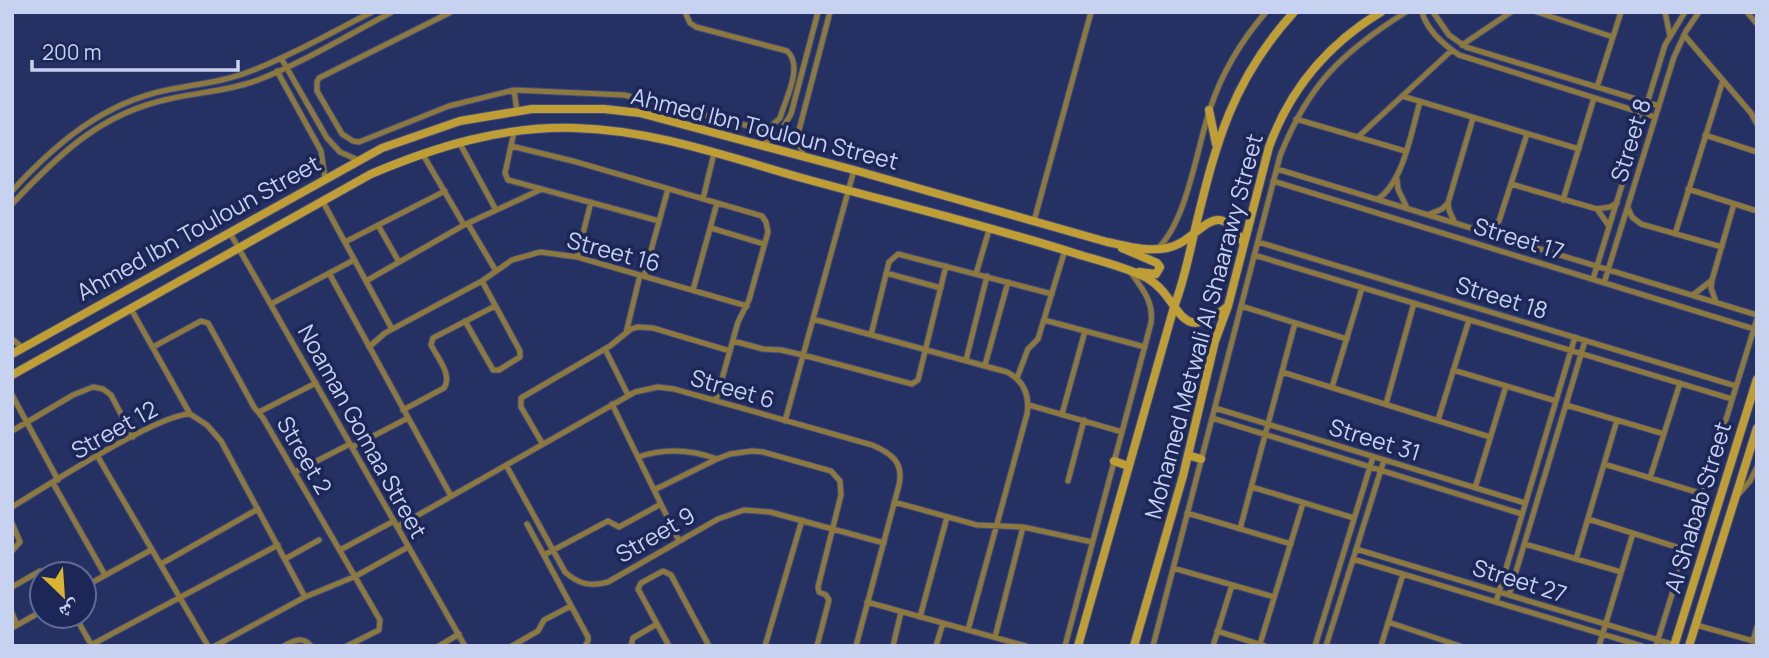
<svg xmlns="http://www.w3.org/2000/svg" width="1769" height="658" viewBox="0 0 1769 658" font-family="Manrope,'Noto Naskh Arabic',sans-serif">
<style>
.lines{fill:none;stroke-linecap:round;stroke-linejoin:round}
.street-casing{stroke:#434e7c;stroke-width:7}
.secondary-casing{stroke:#434e7c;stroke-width:10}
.street{stroke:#8d793d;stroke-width:5}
.secondary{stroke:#bf9e36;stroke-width:8}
.labels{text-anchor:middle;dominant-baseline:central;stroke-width:7;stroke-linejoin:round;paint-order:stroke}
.street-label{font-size:23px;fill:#c7d1f0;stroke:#1c2757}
</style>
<rect width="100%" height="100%" fill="#263163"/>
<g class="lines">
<defs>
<path id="street" d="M451,12L319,78L317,82V91L342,134L353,141L359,142L449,106L514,90L624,95L761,129L769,128L780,118C785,100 804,66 787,51L696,27L690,23L685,12
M1422,12C1427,30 1444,45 1459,55L1655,117
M1433,12L1449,35L1466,47L1659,106
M1537,12L1613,37
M1665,12L1670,36
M1747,12L1757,24
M1684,35L1751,113L1757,124
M1462,45L1511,12
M281,58L327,138L340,152L358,160
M277,71L321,151L325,178
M1597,87L1621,12
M514,90L517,111
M1402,96L1579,149
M1296,119L1405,151
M514,132L505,173L508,180L659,221
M1705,135L1757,152
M1358,137L1452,50
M459,142L496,210
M762,145L779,134L791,114L818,12
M511,146L573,161L762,216L766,222L768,232L749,300L738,322L716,400
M422,153L464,225
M804,157L798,140L799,130L830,12
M1277,169L1757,315
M1397,179L1398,189L1407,208
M1273,181L1754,329
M1511,184L1597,209L1610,207L1617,203
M1688,189L1757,211
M12,191C55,144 103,103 167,90C195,84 224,82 251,71C293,55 332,32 372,12
M703,199L714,153
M1378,199C1404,181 1411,132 1420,102
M1563,200L1594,98
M323,202L392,329
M12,204C58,155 101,113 169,99C199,92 229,91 258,80C304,62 348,35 392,12
M1628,208L1632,217L1641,224L1722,247
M1597,209L1609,226
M1430,214L1442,209L1448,203
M1034,221L1091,12
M1454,221L1449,210L1448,203L1473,118
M468,224L496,271
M378,225L399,262
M711,228L764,244
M1486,231L1499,221L1527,134
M230,233L465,646
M1675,234L1723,80
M345,242L445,191
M1258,242L1736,386
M1158,248C1187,221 1197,147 1210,109C1222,72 1241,41 1266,12
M1254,255L1732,399
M577,257L591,202
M329,273L451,496
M886,273L941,288
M976,274L989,230
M644,276L668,189
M1593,279L1665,45L1685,12
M366,281L464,225L542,189
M1604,283L1674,57L1686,31L1699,12
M693,290L717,203
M1693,295L1712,280
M1716,302L1711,288L1712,280L1734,204
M271,304L354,260
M1241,306L1347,339
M131,309L190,414
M813,319L1007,372C1024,381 1030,395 1027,414L968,630
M1044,320L1145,347
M465,321L493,370H499L520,357V351L482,281
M626,333L640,275
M871,335L889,262L898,254L1052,294
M12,339L23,348
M733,341L763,349L781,350L803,355L912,384L918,380L946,266
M153,347L201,321L208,323L254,407L263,418L380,620L379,630L347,646
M369,347L385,333L482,281L512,260L540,252L577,257L747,306
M605,349L628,395
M966,360L987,276
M985,365L1008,282
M1453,370L1556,401
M1282,372L1490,437
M1017,378L1028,349L1038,339L1065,250
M1332,387L1362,288
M12,395L58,480
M612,404L679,541
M1386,404L1414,303
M1029,405L1122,432
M1566,405L1664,434
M1215,408L1525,503
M403,410L444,388C453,375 437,357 431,345L433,338L495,306
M259,412L316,383
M1062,414L1085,331
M1212,418L1522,514
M1438,420L1469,320
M785,421L854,170
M12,431L73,395L93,387L103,389L111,395L133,437
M542,443L521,407V398L610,346L631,329L638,327L653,328L730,351
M352,447L408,418
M98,457L208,646
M638,457C665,448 690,449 717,459
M1604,464L1703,494
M506,465L565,572C578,584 591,587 608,582L718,519L744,510L770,512L884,543
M295,472L350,444
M1650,478L1680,383
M1068,481L1084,420
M53,483L105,575
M1252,487L1354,518
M1475,488L1506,386
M654,490L717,459L730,454L752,451L763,452L831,471L840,481L841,495L818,587L819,592L826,595L829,600L817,646
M1737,496L1750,481L1757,467
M894,502L977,525L1023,527L1092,542
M12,507C45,487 158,414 190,414L207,425L221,441L305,597
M1187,513L1291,544
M1588,519L1686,550
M12,523L20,542L12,551
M527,524L588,637V641L585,646
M397,527L635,392L658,387L674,389L872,445C891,453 904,462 899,485L856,646
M1240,529L1295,323
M1525,544L1621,572
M1356,549L1675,645
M340,550L394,521
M544,555L608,521L619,527L661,504
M285,559L319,540
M1353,559L1642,646
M1576,559L1617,420
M161,564L258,509
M1173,568L1274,597
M12,587L40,571
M84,587L151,550
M1509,595L1585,341
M867,602L1026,646
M1496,602L1575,337
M12,613L17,625
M75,616L92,646
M920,617L947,517
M1388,622L1460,646
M1696,625L1757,642
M12,628L42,611
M1217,631L1265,646
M995,637L1023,527
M1753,641L1757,627
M1260,644L1303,503
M91,645L278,545
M215,646L305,597L356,576L408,547
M284,646C294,640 303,636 311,646
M439,646L459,634
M512,646L538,631L544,620L571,606
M631,646L633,638L657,624
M669,646L638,589L641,583L663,571L671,575L709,646
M765,646L802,520
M893,646L901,612
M936,646L943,623
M1065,646L1151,323C1154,301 1142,289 1130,271
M1153,646L1280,156C1308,85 1342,52 1406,12
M1213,646L1232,585
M1315,646L1373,457
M1326,646L1384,460
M1381,646L1403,574
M1599,646L1633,533
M1656,646L1757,319"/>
<path id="secondary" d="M1209,110L1216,144
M1122,248L1157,263L1160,267L1156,274L1139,272
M12,354L382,148L460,121L532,109H604L640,113L854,170L1107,242C1127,246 1147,252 1167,248C1202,241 1214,191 1244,244
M12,375L371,174C437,146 503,126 575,128C653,130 728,157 802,178C893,203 986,225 1077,254C1100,261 1126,267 1147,278C1182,298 1177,349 1228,306
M1188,455L1201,459
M1114,461L1128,466
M1078,646L1174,307C1184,281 1189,256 1195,229C1216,143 1232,80 1294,12
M1134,646L1183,476L1215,341L1228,306L1269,147C1290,89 1328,44 1381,12
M1674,646L1757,379
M1689,646L1757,428"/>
</defs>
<use href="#street" class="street-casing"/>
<use href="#secondary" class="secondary-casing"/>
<use href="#street" class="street"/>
<use href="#secondary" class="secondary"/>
</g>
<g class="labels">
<g class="street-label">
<text transform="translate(765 128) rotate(14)">Ahmed Ibn Touloun Street</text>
<text transform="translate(1630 140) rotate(-73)">Street 8</text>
<text transform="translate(198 227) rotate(-29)">Ahmed Ibn Touloun Street</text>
<text transform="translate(1519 238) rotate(17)">Street 17</text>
<text transform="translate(614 251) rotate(15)">Street 16</text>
<text transform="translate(1502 297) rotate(17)">Street 18</text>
<text transform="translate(1203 326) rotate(-75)">Mohamed Metwali Al Shaarawy Street</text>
<text transform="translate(733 388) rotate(16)">Street 6</text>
<text transform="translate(114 429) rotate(-29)">Street 12</text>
<text transform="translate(363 431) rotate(61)">Noaman Gomaa Street</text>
<text transform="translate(1375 439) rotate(17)">Street 31</text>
<text transform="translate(305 455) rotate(60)">Street 2</text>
<text transform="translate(1697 507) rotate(-73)">Al Shabab Street</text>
<text transform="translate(655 534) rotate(-30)">Street 9</text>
<text transform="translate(1520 580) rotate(17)">Street 27</text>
</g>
</g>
<rect width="1769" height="658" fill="none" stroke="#c7d1f0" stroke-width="28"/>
<g transform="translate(63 595) rotate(155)"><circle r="33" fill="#1c2757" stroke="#606b94" stroke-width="2"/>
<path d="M0-5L12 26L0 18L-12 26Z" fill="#dab333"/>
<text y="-10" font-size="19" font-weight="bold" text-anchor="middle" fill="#c7d1f0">ش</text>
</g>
<path d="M32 60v10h206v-10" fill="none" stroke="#c7d1f0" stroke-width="3.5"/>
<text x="42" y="60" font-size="21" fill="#c7d1f0" stroke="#1c2757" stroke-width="5" paint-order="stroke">200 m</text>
</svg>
